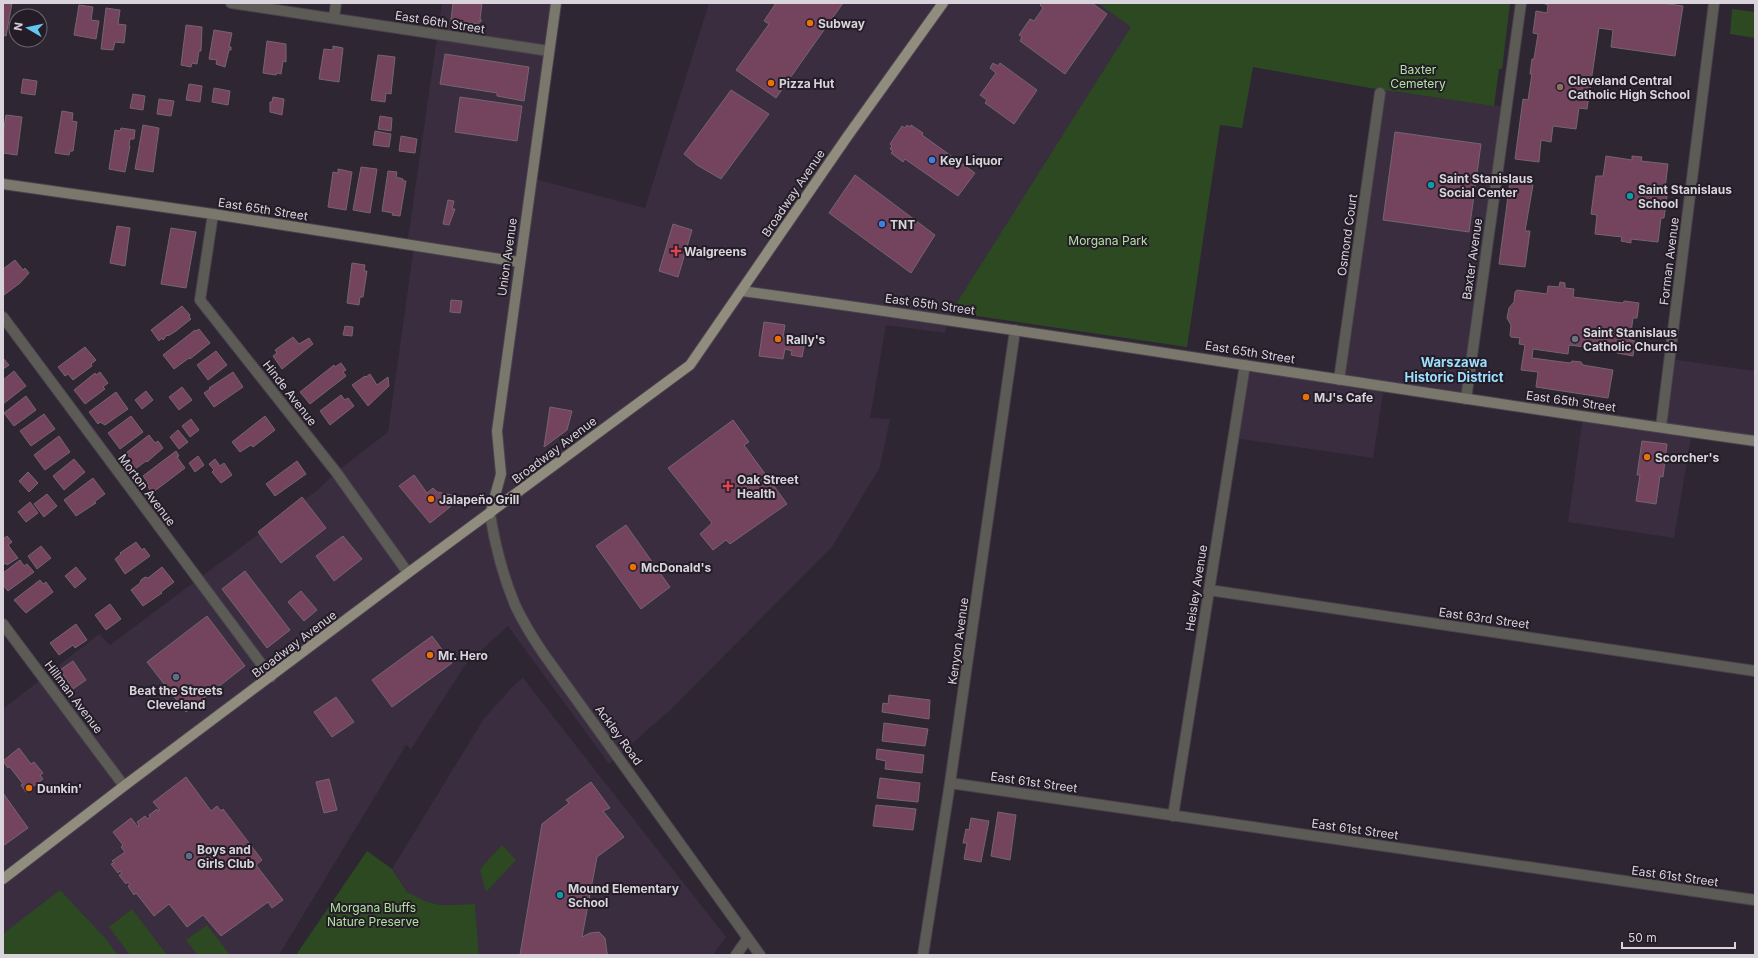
<svg xmlns="http://www.w3.org/2000/svg" width="1758" height="958" viewBox="0 0 1758 958" font-family="Inter,sans-serif">
<style>
.built{fill:#392d3f}
.green{fill:#2c4921}
.building{fill:#74445e;stroke:#75656d}
.lines{fill:none;stroke-linecap:round;stroke-linejoin:round}
.street-casing{stroke:#49424d;stroke-width:12}
.secondary-casing{stroke:#49424d;stroke-width:12}
.primary-casing{stroke:#49424d;stroke-width:12}
.street{stroke:#5d5b55;stroke-width:10}
.secondary{stroke:#7a776c;stroke-width:10}
.primary{stroke:#908c7e;stroke-width:10}
.food-dot{fill:#e8710a;stroke:#241d28;stroke-width:1.5}
.education-dot{fill:#8d6e63;stroke:#241d28;stroke-width:1.5}
.shop-dot{fill:#3f7fe0;stroke:#241d28;stroke-width:1.5}
.culture-dot{fill:#0f9aa8;stroke:#241d28;stroke-width:1.5}
.health-dot{fill:#e0444e;stroke:#241d28;stroke-width:1.5}
.worship-dot{fill:#6b7280;stroke:#241d28;stroke-width:1.5}
.service-dot{fill:#5c6f8a;stroke:#241d28;stroke-width:1.5}
.labels{text-anchor:middle;dominant-baseline:central;stroke-width:4;stroke-linejoin:round;paint-order:stroke}
.street-label{font-size:12px;fill:#d9d4dc;stroke:#241d28}
.poi-label{font-size:12px;font-weight:bold;fill:#d9d4dc;stroke:#241d28;text-anchor:start}
.park-label{font-size:12px;fill:#b0e39e;stroke:#241d28}
.neighbourhood-label{font-size:13px;font-weight:bold;fill:#9bdffd;stroke:#241d28}
</style>
<rect width="100%" height="100%" fill="#2e2632"/>
<path class="built" d="M442,3H556L531,178L645,208L709,3H1510L1502,69L1401,55L1395,92L1507,107L1466,399L1384,387L1373,458L1233,438L1245,365L1339,379L1379,89L1253,67L1242,128L1220,125L1187,347L951,312L945,333L886,325L870,418L890,419L880,467L832,547L670,710L609,764L508,626L465,665L411,749L406,745L279,955H3V709L99,634L110,645L319,489L336,472L388,432L414,246L407,245Z
M1670,359L1755,371V441L1692,432L1674,538L1568,522L1583,416L1661,427Z
M523,678L726,937L713,955H479L475,904L441,905L427,902L407,892L392,869L483,720L516,683Z"/>
<path class="green" d="M1098,3H1510L1502,69H1499L1494,106L1370,88L1253,67L1242,128L1220,125L1187,347L951,312L1131,27Z
M1732,9L1755,12V38L1730,34Z
M502,845L516,860L486,892L480,871L482,867Z
M367,851L392,869L407,892L427,902L441,905L475,904L479,955H296Z
M60,890L105,938L118,955H3V934Z
M132,909L167,955H130L109,927Z
M207,925L230,955H198L186,940Z"/>
<path class="building" d="M3,3H12L6,36L3,35Z
M453,3H482L480,19H481V22L479,21V24L451,20Z
M776,3H843L776,98L736,70L769,24L764,21Z
M1042,3H1092L1107,14L1065,74L1020,41L1022,37L1019,35L1030,19L1034,21L1043,8L1040,5Z
M1543,3H1662L1683,6L1675,56L1611,47L1613,30L1599,28L1587,109L1579,108L1576,129L1553,126L1551,142L1541,140L1539,162L1515,159L1523,99L1528,100L1532,74H1530L1532,59H1534L1538,34L1533,33L1536,11L1547,13L1548,5Z
M79,5L93,7L91,20L99,21L96,39L74,35Z
M106,8L120,10L118,24L126,25L124,43L115,42L113,50L101,49Z
M186,25L202,27L201,51H199L197,64L192,63L191,67L181,65Z
M214,30L232,33L229,47H231V50H229L225,67L216,64L217,60L209,59Z
M267,41L286,44V62L283,61L281,74L277,73L276,75L263,73Z
M333,46L343,48L339,82L319,79L324,49L333,50Z
M445,54L529,67L524,101L497,96V93L440,84Z
M378,55L395,57L391,94L386,93L385,102L371,100Z
M993,63L998,66L1000,63L1037,90L1014,124L985,103L987,100L980,95L996,73L990,68Z
M23,79L37,81L35,95L21,93Z
M189,84L202,86L200,102L186,100Z
M214,88L230,91L228,105L212,102Z
M731,90L769,114L721,179L697,165L684,154Z
M133,94L145,96L143,110L130,108Z
M273,97L284,99L282,115L270,112V102H272Z
M460,97L522,106L517,141L455,132Z
M159,99L174,101L171,116L157,114Z
M62,111L73,113L72,121L77,122L73,151H70L69,155L55,153Z
M6,115L22,117L17,155L3,153V134Z
M380,116L392,118L391,131L378,129Z
M143,125L159,128L153,172L135,169Z
M907,125L910,127L911,125L923,133L922,135L975,173L958,196L905,159L903,162L891,153L893,151L890,149L892,146L890,144L902,126L905,128Z
M121,128L135,130L134,139H130L129,146H130L125,172L109,169L115,130L120,131Z
M375,131L391,134L389,147L373,145Z
M1395,132L1481,144L1469,232L1383,220Z
M401,136L417,139L415,153L399,151Z
M1606,156L1632,160V156L1642,157L1641,161L1668,164L1665,188H1668L1666,204L1664,218H1661L1658,242L1631,239V243L1621,241L1622,237L1595,234L1597,215L1591,214L1596,176H1603Z
M361,167L377,169L370,213L353,210Z
M338,169L352,172L346,210L328,207L333,172L338,173Z
M388,171L397,172L396,177L403,179V181H406L400,216L392,215L393,213L382,211Z
M855,175L935,235L911,273L829,213Z
M1510,181L1533,185L1525,231H1530L1525,267L1499,264Z
M448,200L454,201L452,209H455L449,225L443,224Z
M673,224L692,230L678,277L659,271Z
M117,226L130,228L125,266L110,263Z
M171,228L196,232L186,288L161,284Z
M15,260L23,270L25,268L29,273L20,283L4,295L3,269Z
M352,263L365,265L364,271H367L363,297H360L359,305L347,303Z
M1560,282L1565,283V288L1574,289L1573,297L1623,303L1624,301L1639,303L1637,318H1633L1630,340L1635,341L1633,356L1617,353V351L1569,345L1568,354L1533,349L1532,358L1570,363L1572,361L1581,362L1583,365L1613,370L1608,398L1536,387L1538,372L1521,370L1525,345L1519,344L1520,338L1511,337L1510,335L1511,325L1507,318L1509,308L1514,302L1515,292L1517,290L1547,294L1548,286L1559,287Z
M451,300L462,301L460,313L450,312Z
M182,306L190,315L189,317L191,319L176,331L168,336L167,335L163,340L162,338L159,341L151,330Z
M764,322L785,325L783,337L805,341L802,357L791,355L792,351L785,349L783,359L759,356Z
M345,326L353,327L352,336L343,335Z
M199,329L210,343L190,359L189,358L174,369L163,355L195,330L196,331Z
M293,337L299,344L309,338L313,344L282,369L273,356L277,353L275,350Z
M85,347L96,360L91,364L92,366L73,380L68,374L65,376L58,367Z
M216,351L227,365L208,380L197,365Z
M3,358L9,365L3,369Z
M341,363L346,370L343,372L346,376L310,404L300,392L334,365L335,367Z
M14,371L26,386L3,404V380Z
M100,372L108,383L103,387L105,389L85,404L74,390L95,373L96,375Z
M233,372L243,387L214,407L204,393L210,389L209,388Z
M370,374L377,385L388,377L389,386L368,406L352,385L365,376L366,377Z
M182,387L192,400L179,410L169,397Z
M146,391L153,400L142,409L135,400Z
M116,392L128,409L105,425L100,422L98,424L89,412Z
M341,395L345,400L348,398L354,406L330,425L320,411Z
M26,396L36,410L14,426L4,413Z
M550,407L572,411L567,430L544,447Z
M44,414L55,429L31,446L20,431Z
M131,416L143,432L120,449L108,433Z
M265,416L275,430L253,447L251,445L240,452L232,442Z
M191,419L199,430L190,437L182,426Z
M733,420L749,442L744,445L787,504L730,544L726,540L713,550L700,534L712,523L668,468Z
M178,430L188,442L179,449L170,437Z
M149,435L155,443L158,441L163,448L147,462L146,461L135,469L129,462L132,460L126,453Z
M59,436L70,452L45,470L34,455Z
M1642,441L1667,444L1663,477L1660,476L1656,504L1636,501L1640,475H1637Z
M176,451L179,456L177,457L185,468L152,493L146,484L148,483L143,476Z
M198,456L204,465L195,472L189,463Z
M74,459L85,472L64,490L53,476Z
M215,459L220,466L224,463L232,475L221,483L212,472L214,470L209,464Z
M297,461L306,474L275,496L266,484Z
M28,472L38,483L29,492L19,481Z
M414,475L427,493L433,488L437,492L452,495L450,507L430,523L399,486Z
M93,478L105,494L94,502L96,503L76,516L64,500Z
M47,494L57,506L44,517L34,504Z
M302,497L326,528L281,563L258,532Z
M30,502L38,513L26,522L18,512Z
M626,525L670,587L641,609L596,546Z
M7,536L12,542L8,545L18,558L7,565L6,563L3,565V539Z
M343,536L362,559L334,581L316,556Z
M136,542L142,550L144,548L150,556L125,574L115,559L121,554L120,553Z
M41,546L51,558L37,569L28,556Z
M20,560L24,566L27,564L34,572L8,591L3,585V573Z
M76,567L86,579L75,588L65,576Z
M162,567L174,582L161,592L162,593L143,606L131,590L140,583L141,580L145,577L148,578Z
M245,571L290,630L267,648L222,589Z
M40,580L43,584L46,582L53,592L26,613L14,600Z
M301,591L317,610L304,621L288,602Z
M110,604L121,619L106,630L95,615Z
M207,616L245,666L186,712L147,662Z
M76,624L87,640L75,648L73,645L59,655L50,643Z
M432,636L452,663L392,707L372,680Z
M73,661L86,680L73,689L60,670Z
M889,695L930,700L929,719L882,712L883,703L888,704Z
M336,697L354,722L332,737L314,712Z
M884,723L928,729L925,746L882,741Z
M19,748L31,764L34,762L43,773L40,775L43,779L26,792L21,785L23,784L9,766L8,768L3,761Z
M877,749L924,755L922,773L885,769L886,761L876,759Z
M186,777L211,811L217,806L221,811L223,809L262,860L256,865L283,900L272,908L268,902L221,936L203,915L187,927L169,904L154,916L136,893L134,895L128,886L130,885L128,882L126,884L119,875L122,874L120,871L118,873L111,864L114,863L112,861L125,852L121,847L123,845L113,832L131,818L138,827L139,825L137,822L145,816L148,819L150,817L149,815L157,809L158,811L160,810L153,802Z
M880,778L920,783L918,802L877,798Z
M329,779L337,810L324,813L316,782Z
M591,782L610,808L603,811L624,837L597,857L582,937L590,933L599,932L605,938L607,953L609,955H520L542,824L569,803L566,800Z
M3,793L28,828L3,846Z
M876,805L916,809L913,830L873,826Z
M998,812L1016,815L1010,860L991,856Z
M971,818L989,821L981,862L964,859L967,843H963L966,829L969,830Z"/>
<g class="lines">
<defs>
<path id="street" d="M231,3L549,51
M334,18L336,3
M213,214L200,300L336,472L408,573
M3,317L271,677
M1339,380L1380,93
M1466,399L1521,3
M1661,427L1714,3
M490,514C495,545 503,576 515,605C523,622 533,638 543,653L760,955
M1209,590L1755,671
M3,624L124,786
M950,783L1755,900
M1173,816L1245,365
M736,955L748,938
M923,955L950,783L1015,330"/>
<path id="secondary" d="M3,184L213,214L519,262
M742,291C1080,337 1417,394 1755,441
M490,514L501,474L497,431L556,3"/>
<path id="primary" d="M3,879L124,786L408,573L690,365L847,137L943,3"/>
</defs>
<use href="#street" class="street-casing"/>
<use href="#secondary" class="secondary-casing"/>
<use href="#primary" class="primary-casing"/>
<use href="#street" class="street"/>
<use href="#secondary" class="secondary"/>
<use href="#primary" class="primary"/>
</g>
<g class="food-dot">
<circle cx="810" cy="23" r="4"/>
<circle cx="771" cy="83" r="4"/>
<circle cx="778" cy="339" r="4"/>
<circle cx="1306" cy="397" r="4"/>
<circle cx="1647" cy="457" r="4"/>
<circle cx="431" cy="499" r="4"/>
<circle cx="633" cy="567" r="4"/>
<circle cx="430" cy="655" r="4"/>
<circle cx="29" cy="788" r="4"/>
</g>
<circle class="education-dot" cx="1560" cy="87" r="4"/>
<g class="shop-dot">
<circle cx="932" cy="160" r="4"/>
<circle cx="882" cy="224" r="4"/>
</g>
<g class="culture-dot">
<circle cx="1431" cy="185" r="4"/>
<circle cx="1630" cy="196" r="4"/>
<circle cx="560" cy="895" r="4"/>
</g>
<g class="health-dot">
<path d="M674 245h4v4h4v4h-4v4h-4v-4h-4v-4h4z"/>
<path d="M726 480h4v4h4v4h-4v4h-4v-4h-4v-4h4z"/>
</g>
<circle class="worship-dot" cx="1575" cy="339" r="4"/>
<g class="service-dot">
<circle cx="176" cy="677" r="4"/>
<circle cx="189" cy="856" r="4"/>
</g>
<g class="labels">
<g class="street-label">
<text transform="translate(440 22) rotate(9)">East 66th Street</text>
<text transform="translate(793 193) rotate(-56)">Broadway Avenue</text>
<text transform="translate(263 209) rotate(9)">East 65th Street</text>
<text transform="translate(1347 235) rotate(-82)">Osmond Court</text>
<text transform="translate(507 257) rotate(-82)">Union Avenue</text>
<text transform="translate(1472 259) rotate(-82)">Baxter Avenue</text>
<text transform="translate(1669 261) rotate(-83)">Forman Avenue</text>
<text transform="translate(930 304) rotate(8)">East 65th Street</text>
<text transform="translate(1250 352) rotate(9)">East 65th Street</text>
<text transform="translate(290 393) rotate(52)">Hinde Avenue</text>
<text transform="translate(1571 401) rotate(8)">East 65th Street</text>
<text transform="translate(554 450) rotate(-37)">Broadway Avenue</text>
<text transform="translate(147 490) rotate(53)">Morton Avenue</text>
<text transform="translate(1196 588) rotate(-81)">Heisley Avenue</text>
<text transform="translate(1484 618) rotate(8)">East 63rd Street</text>
<text transform="translate(958 641) rotate(-82)">Kenyon Avenue</text>
<text transform="translate(294 644) rotate(-37)">Broadway Avenue</text>
<text transform="translate(74 697) rotate(53)">Hillman Avenue</text>
<text transform="translate(619 735) rotate(54)">Ackley Road</text>
<text transform="translate(1034 782) rotate(8)">East 61st Street</text>
<text transform="translate(1355 829) rotate(8)">East 61st Street</text>
<text transform="translate(1675 876) rotate(8)">East 61st Street</text>
</g>
<g class="poi-label">
<text x="818" y="23">Subway</text>
<text x="1568" y="80">Cleveland Central<tspan x="1568" dy="14">Catholic High School</tspan></text>
<text x="779" y="83">Pizza Hut</text>
<text x="940" y="160">Key Liquor</text>
<text x="1439" y="178">Saint Stanislaus<tspan x="1439" dy="14">Social Center</tspan></text>
<text x="1638" y="189">Saint Stanislaus<tspan x="1638" dy="14">School</tspan></text>
<text x="890" y="224">TNT</text>
<text x="684" y="251">Walgreens</text>
<text x="1583" y="332">Saint Stanislaus<tspan x="1583" dy="14">Catholic Church</tspan></text>
<text x="786" y="339">Rally's</text>
<text x="1314" y="397">MJ's Cafe</text>
<text x="1655" y="457">Scorcher's</text>
<text x="737" y="479">Oak Street<tspan x="737" dy="14">Health</tspan></text>
<text x="439" y="499">Jalapeño Grill</text>
<text x="641" y="567">McDonald's</text>
<text x="438" y="655">Mr. Hero</text>
<text x="176" y="690" text-anchor="middle">Beat the Streets<tspan x="176" dy="14">Cleveland</tspan></text>
<text x="37" y="788">Dunkin'</text>
<text x="197" y="849">Boys and<tspan x="197" dy="14">Girls Club</tspan></text>
<text x="568" y="888">Mound Elementary<tspan x="568" dy="14">School</tspan></text>
</g>
<g class="park-label">
<text x="1418" y="69">Baxter<tspan x="1418" dy="14">Cemetery</tspan></text>
<text x="1108" y="240">Morgana Park</text>
<text x="373" y="907">Morgana Bluffs<tspan x="373" dy="14">Nature Preserve</tspan></text>
</g>
<g class="neighbourhood-label">
<text x="1454" y="362">Warszawa<tspan x="1454" dy="15">Historic District</tspan></text>
</g>
</g>
<rect width="1758" height="958" fill="none" stroke="#d9d4dc" stroke-width="8"/>
<g transform="translate(28 28) rotate(279)"><circle r="19" fill="#241d28" stroke="#6c6670"/>
<path d="M0-3L7 15L0 10L-7 15Z" fill="#64c5ee"/>
<text y="-6" font-size="11" font-weight="bold" text-anchor="middle" fill="#d9d4dc">N</text>
</g>
<path d="M1622 942v6h113v-6" fill="none" stroke="#d9d4dc" stroke-width="2"/>
<text x="1628" y="942" font-size="12" fill="#d9d4dc" stroke="#241d28" stroke-width="3" paint-order="stroke">50 m</text>
</svg>
